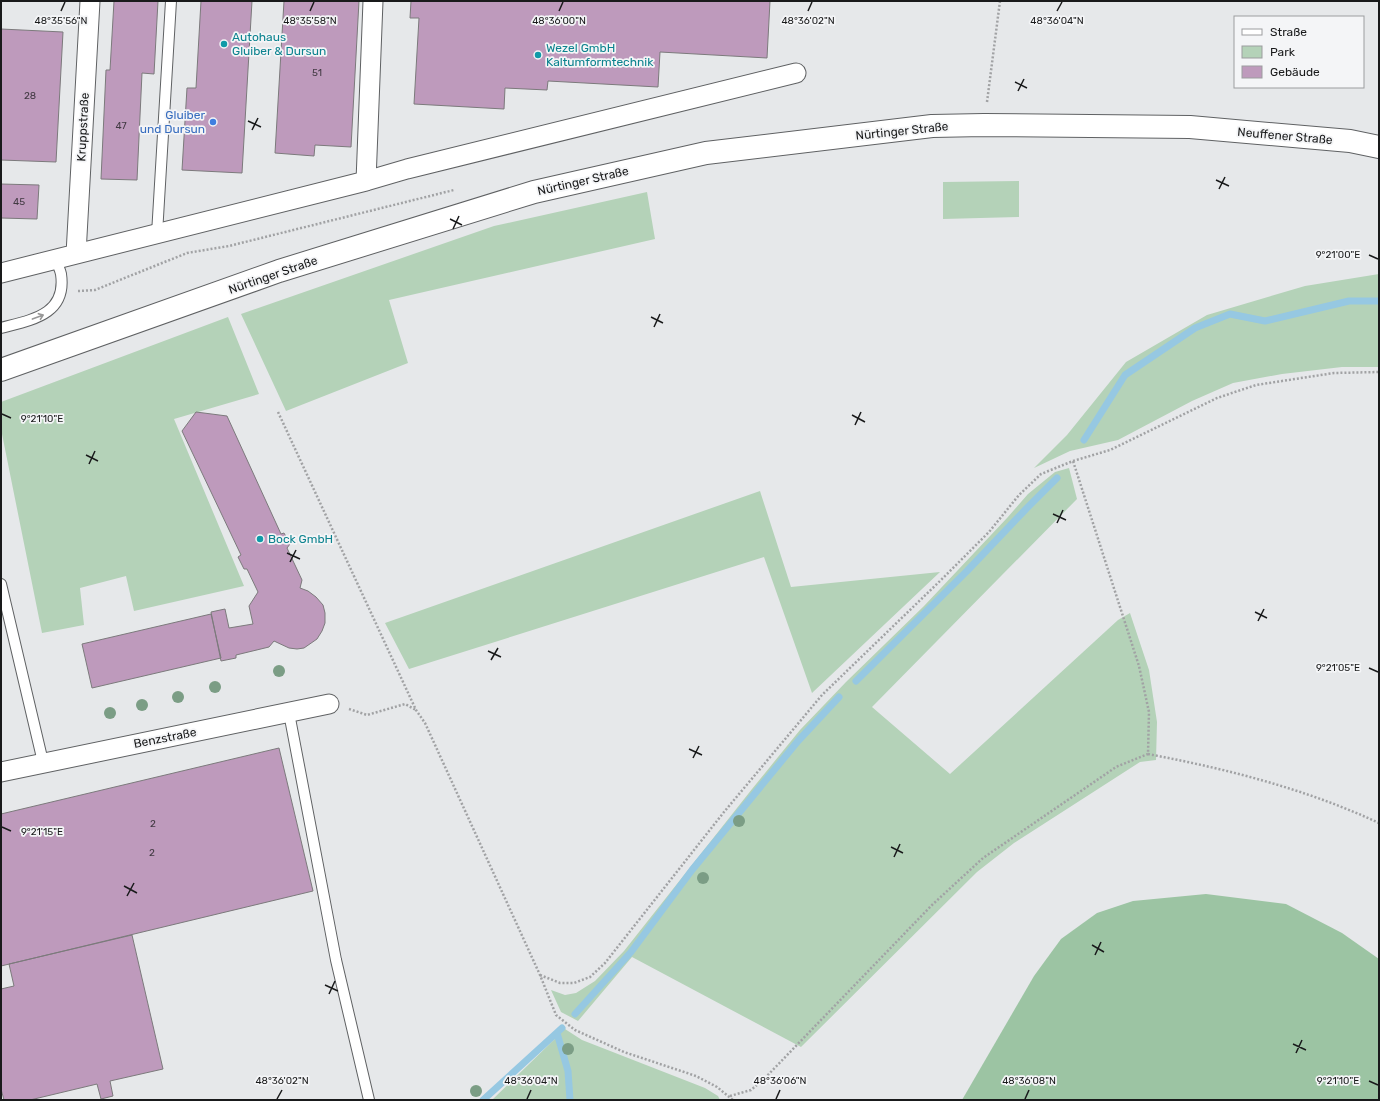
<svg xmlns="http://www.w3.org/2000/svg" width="1380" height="1101" viewBox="0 0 1380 1101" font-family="Rubik,sans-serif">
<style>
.green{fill:#b4d2b8}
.forest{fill:#9cc4a3}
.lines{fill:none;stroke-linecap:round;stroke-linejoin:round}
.stream{stroke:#96c8e2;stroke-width:7}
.building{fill:#be9abc;stroke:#7c7a7c}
.lane-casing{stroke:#5f6163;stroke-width:12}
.street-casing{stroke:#5f6163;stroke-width:21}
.secondary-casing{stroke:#5f6163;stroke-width:24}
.path{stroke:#a1a2a4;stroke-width:2.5;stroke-dasharray:2 2;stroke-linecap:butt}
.lane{stroke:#fff;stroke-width:10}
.street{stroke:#fff;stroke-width:19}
.secondary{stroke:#fff;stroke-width:22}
.tree{fill:#7b9d85}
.oneway{stroke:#989898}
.ticks{fill:none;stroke:#191a1b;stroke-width:1.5}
.culture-dot{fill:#0f9aa8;stroke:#f4f5f7;stroke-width:1.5}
.shop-dot{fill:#3f7fe0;stroke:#f4f5f7;stroke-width:1.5}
.labels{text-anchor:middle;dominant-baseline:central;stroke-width:3.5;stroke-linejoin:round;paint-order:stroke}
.number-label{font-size:10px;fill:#423a43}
.culture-label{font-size:12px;fill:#0d838f;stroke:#f4f5f7;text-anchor:start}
.shop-label{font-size:12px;fill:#366cbe;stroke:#f4f5f7;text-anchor:end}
.street-label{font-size:12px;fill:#191a1b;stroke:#f4f5f7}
.ticks-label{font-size:10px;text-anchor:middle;fill:#191a1b;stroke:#f4f5f7;stroke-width:3.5;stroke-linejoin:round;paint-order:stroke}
</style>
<rect width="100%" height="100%" fill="#e6e8ea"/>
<path class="green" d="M1019,181V217L943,219V182Z
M647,192L655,239L389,300L408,363L286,411L241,314L494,226Z
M1379,274V367H1342L1282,374L1233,383L1192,401L1118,440L1070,451L1034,468L1067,435L1126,362L1207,315L1305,286Z
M228,317L259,394L174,419L244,586L134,611L126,576L80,588L84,625L42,633L1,429V402Z
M1069,468L1077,499L872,707L950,774L1118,620L1130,613L1149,670L1157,722L1156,760L1140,762L1014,843L977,872L801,1047L632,957L578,1021L561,1012L551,990L565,995L576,993L595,981L624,951L752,789L800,730L846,682L924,606L1007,518L1028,494L1055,472Z
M760,491L791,587L940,572L812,693L764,557L409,669L385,623Z
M565,1029L582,1040L705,1088L718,1096L720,1100H492Z"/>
<path class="forest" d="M1206,894L1286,904L1342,933L1379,959V1100H962L1034,976L1061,939L1097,913L1133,901Z"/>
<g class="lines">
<path class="stream" d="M1084,440L1125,375L1195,328L1230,314L1265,321L1349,301H1379
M856,681L967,571L1026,509L1057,478
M575,1014L631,952L692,870L798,741L839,697
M557,1033L568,1071L570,1100
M483,1100L562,1028"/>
</g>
<path class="building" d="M114,1H158L154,74L142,73L137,180L101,179L106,70H110Z
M201,1H252L242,173L182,170L187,88H196Z
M284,1H359L351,147L315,145L314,156L275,153Z
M411,1H770L767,58L660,52L658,87L548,81L547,90L505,88L504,109L414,104L419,18H410Z
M1,29L63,32L56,162L1,160Z
M1,184L39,185L37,219L1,218Z
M196,412L227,416L281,534L284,533L290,544L287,548L302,580L300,588L308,591L316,597L323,605L325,613V623L322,631L317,639L304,648L297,649L289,648L274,641L269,647L236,655V658L221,661L211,612L225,609L229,628L253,624L249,606L258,592L247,569H244L238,557L241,555L182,431Z
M211,614L221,658L92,688L82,644Z
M279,748L313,891L1,966V814Z
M132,935L163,1069L110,1081L113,1096L101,1099L97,1084L30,1100H4L1,1089V989L14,986L9,964Z"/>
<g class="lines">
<defs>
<path id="lane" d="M157,234L171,1
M1,328C31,320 67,315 61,274C60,269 57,264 56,259
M1,584L43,762
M289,713L336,960L369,1100"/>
<path id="street" d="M366,181L373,1
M76,254L90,1
M1,273L366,181L407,169L796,73
M1,772L329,704"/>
<path id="secondary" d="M1,370L279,271L534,192L706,153L932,126L984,125L1190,127L1350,141L1379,147"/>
</defs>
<use href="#lane" class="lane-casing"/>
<use href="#street" class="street-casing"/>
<use href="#secondary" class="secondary-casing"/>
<path class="path" d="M987,102L1000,1
M78,291L95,290L187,253L229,246L454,190
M278,412L416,710L425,723L540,975L556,1015L575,1030L624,1052L696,1076L717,1087L733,1100
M349,709L367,715L405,704L416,710
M1148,754C1227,769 1306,789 1379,823
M540,975L560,983H574L590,977L605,963L724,812L822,695L941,580L989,532L1019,495L1041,474L1073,461L1110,450L1217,398L1256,385L1334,373L1379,372
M730,1096L751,1090L765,1078L932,905L983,858L1116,767L1148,754L1149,712L1139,666L1073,461"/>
<use href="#lane" class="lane"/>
<use href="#street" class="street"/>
<use href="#secondary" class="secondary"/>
</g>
<g class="tree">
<circle cx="279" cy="671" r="6"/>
<circle cx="215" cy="687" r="6"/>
<circle cx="178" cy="697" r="6"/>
<circle cx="142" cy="705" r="6"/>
<circle cx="110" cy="713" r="6"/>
<circle cx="739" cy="821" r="6"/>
<circle cx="703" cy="878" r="6"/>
<circle cx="568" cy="1049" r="6"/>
<circle cx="476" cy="1091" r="6"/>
</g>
<defs><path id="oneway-shaft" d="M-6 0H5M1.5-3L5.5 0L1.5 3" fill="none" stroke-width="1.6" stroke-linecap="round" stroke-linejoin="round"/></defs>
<use class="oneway" href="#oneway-shaft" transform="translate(38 317) rotate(-20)"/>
<path class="ticks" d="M61,11L65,2M310,11L314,2M559,11L563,2M808,11L812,2M1057,11L1062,2M1015,82L1027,88M1018,91L1024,79M248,121L261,127M252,130L258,118M1216,180L1229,186M1219,189L1225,177M450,219L462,225M453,229L459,216M1369,255L1378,259M651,317L663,323M654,327L660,314M2,414L11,418M852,415L865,422M855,425L861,412M86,455L98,461M89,464L95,451M1053,514L1066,520M1057,523L1063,510M287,553L300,559M290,562L296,550M1255,612L1267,618M1258,621L1264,609M488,651L501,657M491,660L498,648M1369,668L1378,672M689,749L702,755M693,758L699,746M2,827L11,831M891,847L903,853M894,857L900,844M124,886L137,893M127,896L134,883M1092,945L1104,952M1095,955L1101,942M325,985L338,991M329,994L335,981M1293,1044L1306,1050M1296,1053L1302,1040M1369,1081L1378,1085M277,1099L282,1090M527,1099L531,1090M776,1099L780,1090M1025,1099L1029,1090"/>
<g class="culture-dot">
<circle cx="224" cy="44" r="4"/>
<circle cx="538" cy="55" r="4"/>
<circle cx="260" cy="539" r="4"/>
</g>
<circle class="shop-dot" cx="213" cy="122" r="4"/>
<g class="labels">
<g class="number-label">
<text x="317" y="73">51</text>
<text x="30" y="96">28</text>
<text x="121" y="126">47</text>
<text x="19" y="202">45</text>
<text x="153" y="824">2</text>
<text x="152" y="853">2</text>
</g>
<g class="culture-label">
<text x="232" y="37">Autohaus<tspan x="232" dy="14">Gluiber &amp; Dursun</tspan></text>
<text x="546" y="48">Wezel GmbH<tspan x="546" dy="14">Kaltumformtechnik</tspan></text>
<text x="268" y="539">Bock GmbH</text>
</g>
<g class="shop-label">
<text x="205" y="115">Gluiber<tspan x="205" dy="14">und Dursun</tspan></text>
</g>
<g class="street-label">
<text transform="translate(83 127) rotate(-87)">Kruppstraße</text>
<text transform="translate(902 131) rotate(-6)">Nürtinger Straße</text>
<text transform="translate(1285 136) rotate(5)">Neuffener Straße</text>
<text transform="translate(583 181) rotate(-13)">Nürtinger Straße</text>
<text transform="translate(273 275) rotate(-19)">Nürtinger Straße</text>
<text transform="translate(165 738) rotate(-11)">Benzstraße</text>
</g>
</g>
<g class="ticks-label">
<text x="808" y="24">48°36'02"N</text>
<text x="1057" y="24">48°36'04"N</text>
<text x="61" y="24">48°35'56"N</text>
<text x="310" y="24">48°35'58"N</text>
<text x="559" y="24">48°36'00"N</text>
<text x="1338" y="258">9°21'00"E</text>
<text x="42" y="422">9°21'10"E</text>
<text x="1338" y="671">9°21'05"E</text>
<text x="42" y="835">9°21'15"E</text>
<text x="282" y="1084">48°36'02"N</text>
<text x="531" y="1084">48°36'04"N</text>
<text x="780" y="1084">48°36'06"N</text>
<text x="1029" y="1084">48°36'08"N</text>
<text x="1338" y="1084">9°21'10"E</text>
</g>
<rect width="1380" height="1101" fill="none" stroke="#191a1b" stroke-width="4"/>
<rect x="1234" y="16" width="130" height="72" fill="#f4f5f7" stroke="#9c9d9f"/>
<rect x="1242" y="29" width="20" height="6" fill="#ffffff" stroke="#9c9d9f"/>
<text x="1270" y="36" font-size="12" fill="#191a1b">Straße</text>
<rect x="1242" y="46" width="20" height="12" fill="#b4d2b8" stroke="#9c9d9f"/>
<text x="1270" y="56" font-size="12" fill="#191a1b">Park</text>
<rect x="1242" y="66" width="20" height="12" fill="#be9abc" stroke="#9c9d9f"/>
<text x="1270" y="76" font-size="12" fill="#191a1b">Gebäude</text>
</svg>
